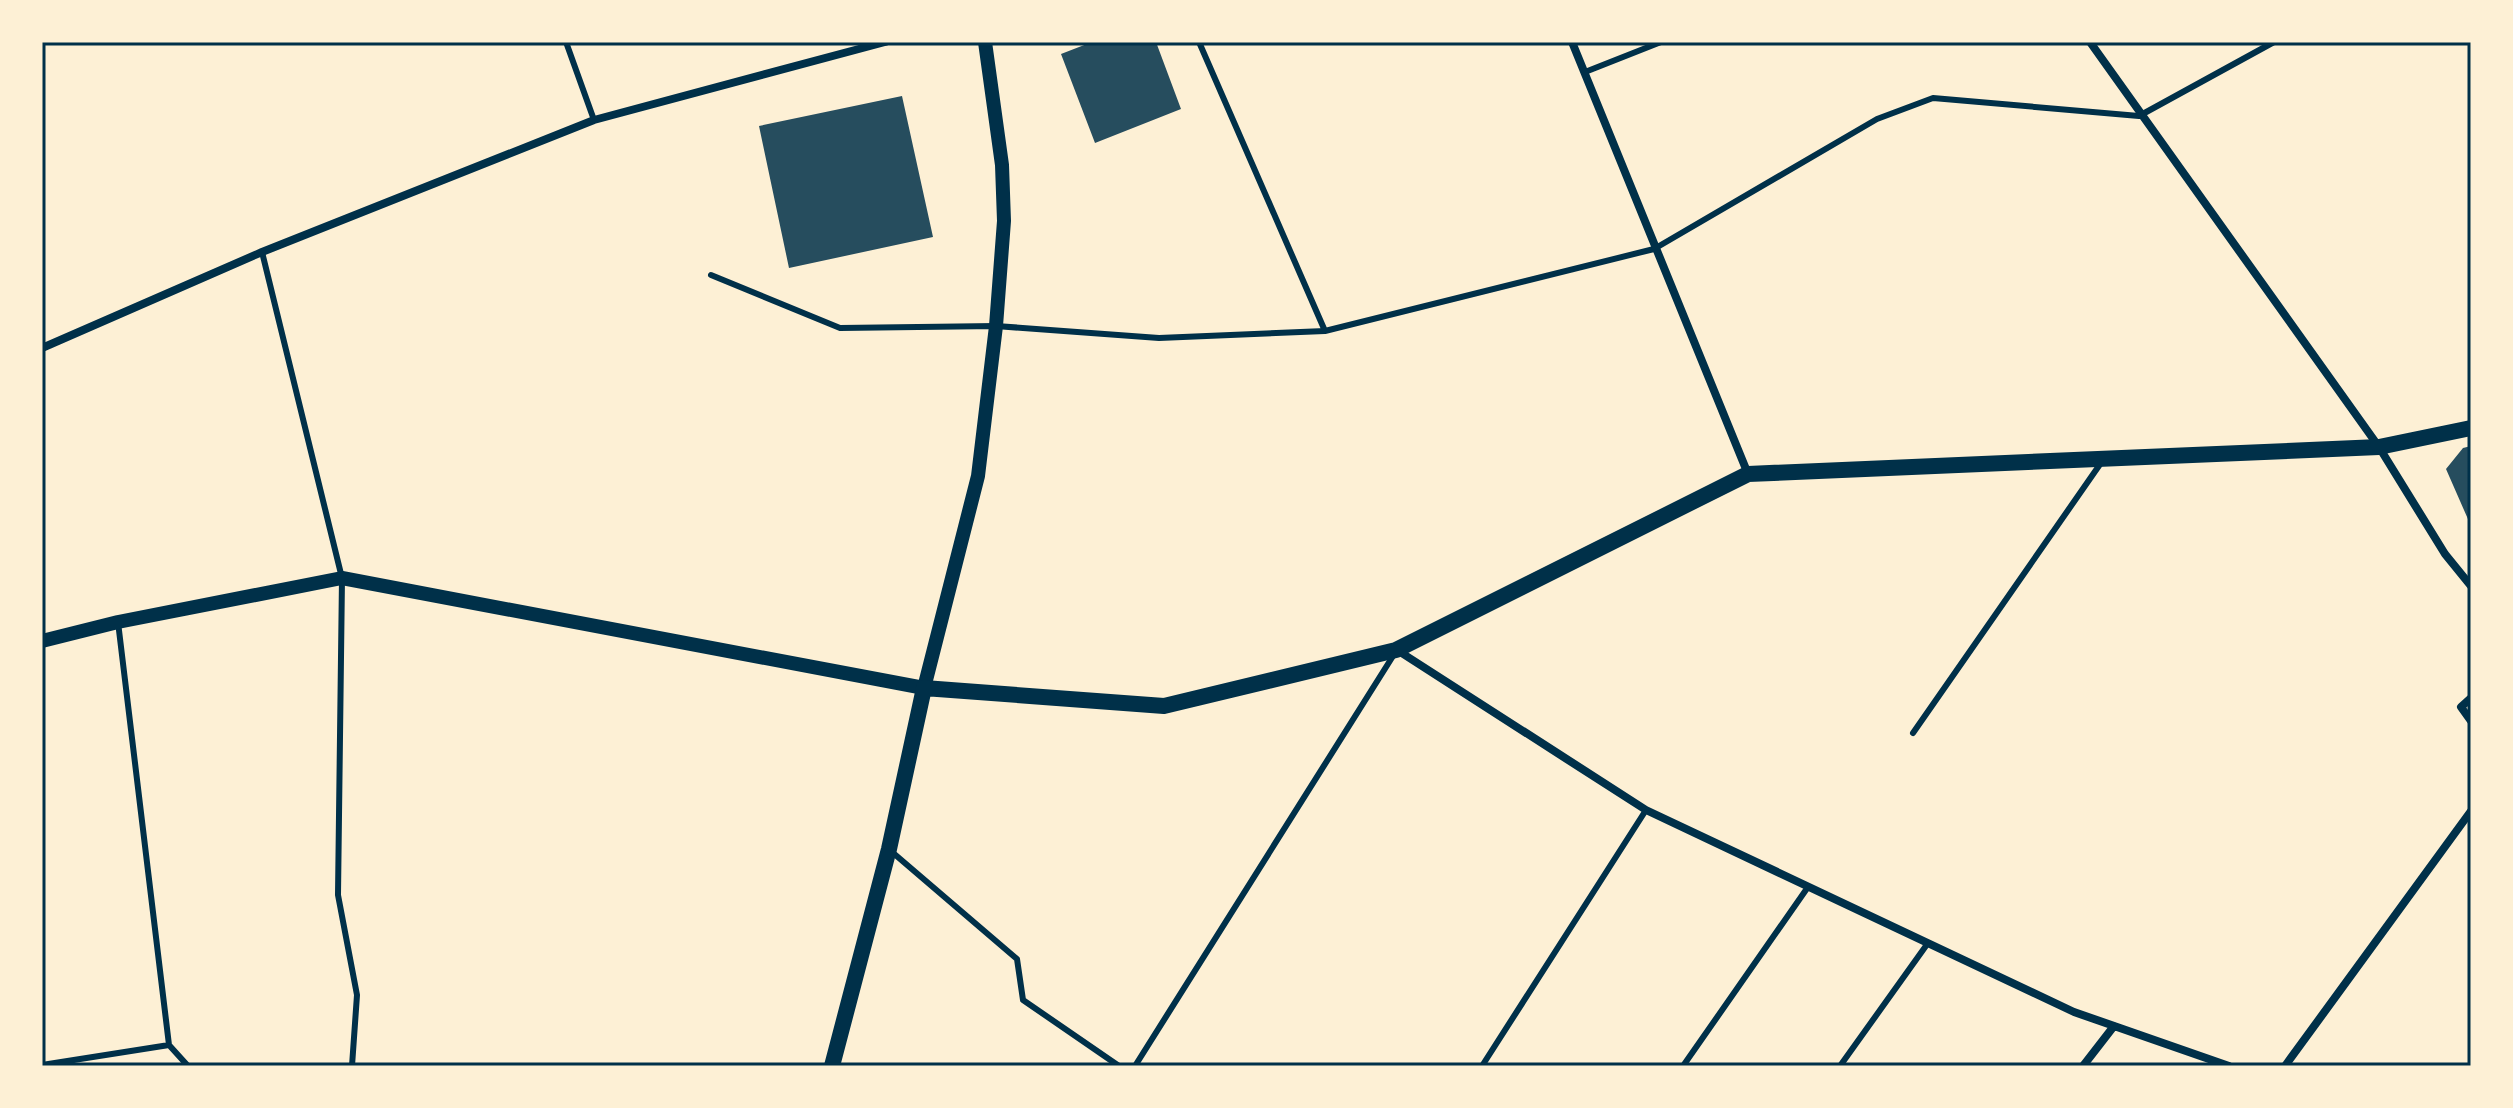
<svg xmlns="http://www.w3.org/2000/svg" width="2513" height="1108" viewBox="0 0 2513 1108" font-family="'Alegreya Sans',sans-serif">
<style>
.building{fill:#264d5e}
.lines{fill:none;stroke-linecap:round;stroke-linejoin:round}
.service{stroke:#003049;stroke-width:6}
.minor{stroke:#003049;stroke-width:8}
.tertiary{stroke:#003049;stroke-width:14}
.secondary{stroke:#003049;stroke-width:16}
.neatline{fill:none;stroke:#003049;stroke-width:3}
</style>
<rect width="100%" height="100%" fill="#fdf0d5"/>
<path class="building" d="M1092,42H1156L1181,109L1095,143L1061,54Z
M902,96L933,237L789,268L759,126Z
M2471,446V526L2446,469L2463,448Z"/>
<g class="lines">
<path class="service" d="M566,42L594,120
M1199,42L1325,331
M1585,72L1661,42
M262,252L342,578L338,895L357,995L352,1066
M711,275L840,328L996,326L1159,338L1325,331L1654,249L1877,119L1933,98L2139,116L2274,42
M118,622L169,1045L188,1066
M1913,733L2103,460
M892,852L1017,959L1023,1000L1119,1066
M42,1065L169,1045
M1135,1066L1393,656
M1482,1066L1646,810
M1683,1066L1808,887
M1840,1066L1928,943"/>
<path class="minor" d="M1572,42L1748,474
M2090,42L2379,447L2445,554L2471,586
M42,348L262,252L594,120L885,42
M1397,650L1646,810L2074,1012L2229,1066
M2471,698L2461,707L2471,721
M2083,1066L2114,1026
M2285,1066L2471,811"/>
<path class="tertiary" d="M42,641L118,622L342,578L924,688L978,476L996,326L1004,221L1002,165L985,42"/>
<path class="secondary" d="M832,1066L889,849L924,688L1164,706L1396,650L1748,474L2379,447L2471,428"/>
</g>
<rect width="2513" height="1108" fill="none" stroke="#fdf0d5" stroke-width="88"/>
<rect x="44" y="44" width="2425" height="1020" class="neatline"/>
</svg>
